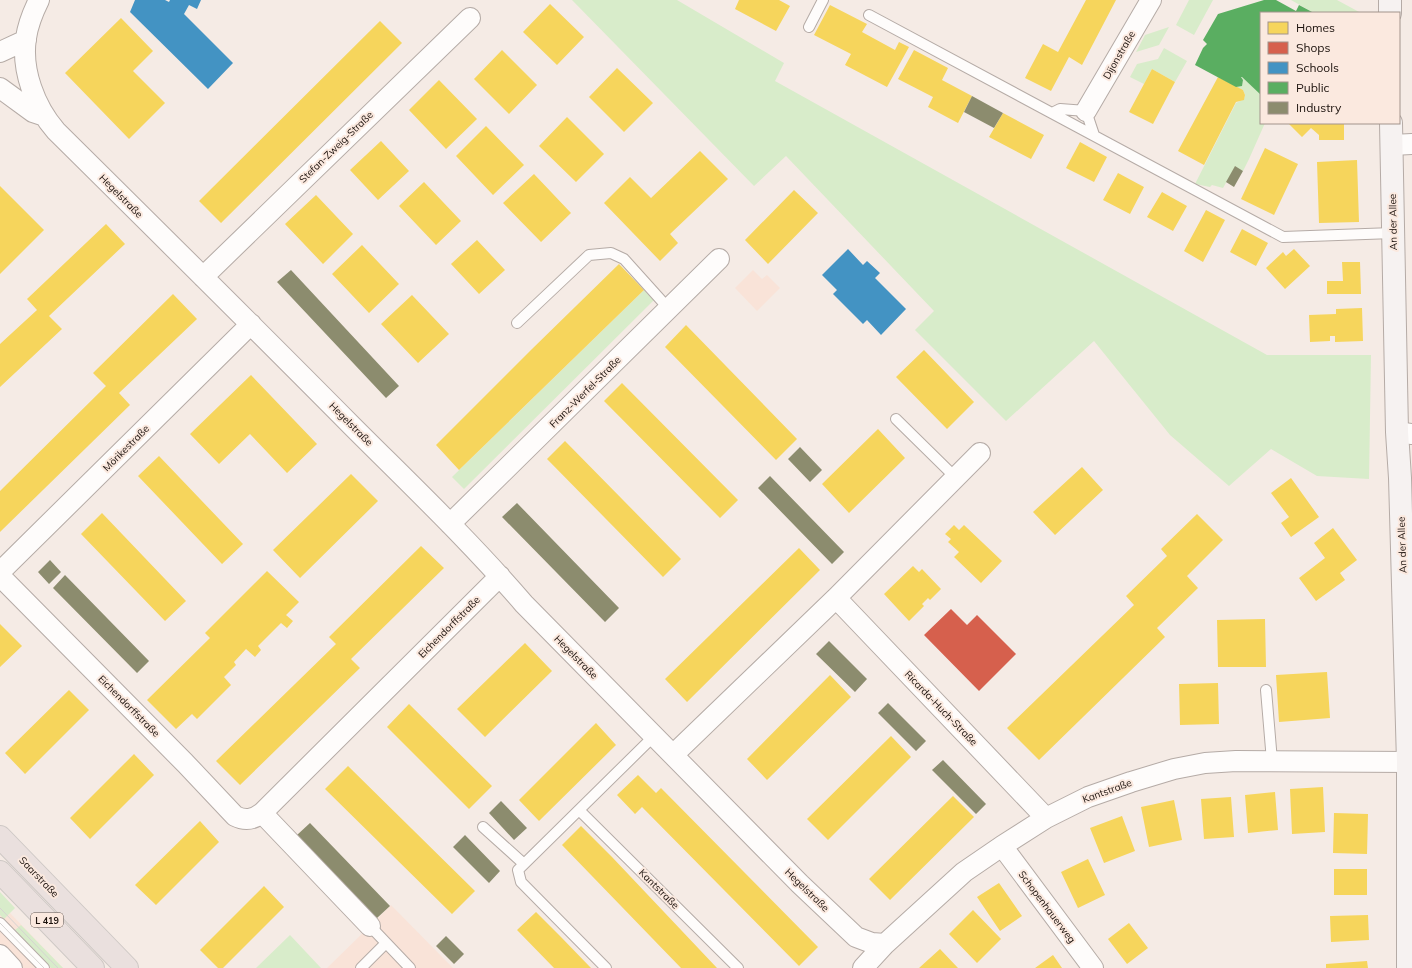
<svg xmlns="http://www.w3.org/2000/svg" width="1412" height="968" viewBox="0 0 1412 968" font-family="Mulish,sans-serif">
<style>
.built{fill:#f9e3d8}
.green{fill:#d8ecca}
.homes{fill:#f6d55c}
.shops{fill:#d6604d}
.schools{fill:#4393c3}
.public{fill:#5aae61}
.industry{fill:#8c8c6e}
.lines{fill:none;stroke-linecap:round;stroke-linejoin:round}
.service-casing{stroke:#b5aba6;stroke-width:12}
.minor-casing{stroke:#b5aba6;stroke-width:22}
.secondary-casing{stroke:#b5aba6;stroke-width:24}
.trunk-casing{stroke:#cec8c5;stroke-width:24}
.service{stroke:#fefcfb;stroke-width:10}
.minor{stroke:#fefcfb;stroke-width:20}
.secondary{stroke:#f6f2f1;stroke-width:22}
.trunk{stroke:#eae0de;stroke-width:22}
.tram{stroke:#d6d3d1;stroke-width:1}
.labels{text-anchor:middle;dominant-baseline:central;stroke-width:4;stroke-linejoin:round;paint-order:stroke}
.shield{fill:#fbe9df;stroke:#5f524c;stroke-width:1}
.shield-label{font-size:9px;font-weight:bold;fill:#1c120d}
.street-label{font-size:10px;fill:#1c120d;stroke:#fbe9df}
</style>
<rect width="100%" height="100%" fill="#f5ebe5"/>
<path class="built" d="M753,270L762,279L767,275L780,288L757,311L735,288Z
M0,903L10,913L63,968H0Z
M391,905L453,968H327L370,926Z"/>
<path class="green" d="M572,0H677L784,63L775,81L1267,355H1371L1369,479L1317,476L1271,449L1229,486L1170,435L1094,341L1006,421L915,330L934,311L786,156L754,186Z
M1189,0H1213L1194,35L1176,25Z
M1291,0H1337L1361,13H1314Z
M1169,27L1159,45L1136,52L1145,35Z
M1164,48L1187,61L1175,82L1152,69L1144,84L1130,77L1137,64L1158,59Z
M1241,77H1242L1261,94V123H1265L1249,159L1243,171L1235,167L1223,188L1212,185L1210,187L1195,184L1236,103L1244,99L1245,95L1243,90L1236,87L1242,85L1243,80Z
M644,290L654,300L464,489L452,477Z
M0,892L15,908L4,919L0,915Z
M21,925L63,968H51L15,930Z
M290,935L321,968H256Z"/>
<path class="homes" d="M739,0H779L790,6L776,31L735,9Z
M1086,0H1116L1082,65L1069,57L1051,91L1025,78L1043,44L1058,52Z
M550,4L584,37L557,65L523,32Z
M830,5L867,24L862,32L895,50L899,42L909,47L887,87L845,65L851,54L814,35Z
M121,18L153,51L133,71L165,103L129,139L65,73Z
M380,21L402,43L221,223L199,201Z
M502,50L537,85L509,114L474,79Z
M914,50L948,68L942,80L972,96L958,123L928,107L933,97L898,79Z
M617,68L653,103L624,132L589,97Z
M1152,69L1175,82L1153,124L1129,112Z
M1218,77L1243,90L1245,95L1244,100L1236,102L1204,165L1178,151Z
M439,80L477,119L446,149L409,110Z
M1003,113L1044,135L1031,159L989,137Z
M567,117L604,154L576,182L539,146Z
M1288,123H1344V140H1319V135L1311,128L1302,137Z
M486,126L524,165L493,195L456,156Z
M381,141L409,171L378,200L350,170Z
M1080,142L1107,157L1094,182L1066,168Z
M1265,148L1298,164L1274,215L1241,199Z
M700,151L728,179L670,234L678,243L660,261L604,203L630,177L651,198Z
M1357,160L1359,222L1319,223L1317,162Z
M1118,173L1144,187L1130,214L1103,200Z
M534,174L571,213L541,242L503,203Z
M424,182L461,221L436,245L399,206Z
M0,186L44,230L0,274Z
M794,190L818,213L768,264L745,240Z
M1162,192L1187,206L1173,231L1147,217Z
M316,195L353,234L323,264L285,224Z
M1206,210L1225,220L1203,262L1184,251Z
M106,224L125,244L49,316L62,329L0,387V344L37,310L27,299Z
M1242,229L1268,243L1256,266L1230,252Z
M477,240L505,270L479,294L451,264Z
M362,245L399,284L369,313L332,274Z
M1294,249L1310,266L1285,289L1266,268L1283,252L1286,256Z
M1342,262H1360L1361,294H1327V281H1343Z
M619,264L644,290L459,470L436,445L532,349Z
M173,294L197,319L119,393L130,405L0,532V491L106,386L93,373Z
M412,295L449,334L418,363L381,324Z
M1362,308L1363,341L1335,342V336H1330V341L1310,342L1309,315L1336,314V309Z
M686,325L797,439L776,460L665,347Z
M924,350L974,402L947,429L896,377Z
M251,375L317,444L287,473L250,434L219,464L190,434Z
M622,383L738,500L720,518L604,401Z
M878,429L905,458L849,513L822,484Z
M565,441L681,559L663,577L547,459Z
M159,456L243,544L222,564L138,476Z
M1082,467L1103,490L1055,535L1033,512Z
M351,474L378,501L300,578L273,550Z
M1291,478L1319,517L1291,537L1281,523L1289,517L1271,493Z
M102,513L186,601L165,621L81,534Z
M1197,514L1223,540L1187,576L1198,588L1157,628L1165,637L1039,760L1007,728L1134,605L1126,596L1167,556L1161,549Z
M954,525L959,530L964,525L1002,561L981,583L954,557L959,552L948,542L951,539L945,534Z
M1333,528L1357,560L1340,573L1345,580L1316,601L1299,578L1325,558L1314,543Z
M421,546L444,568L351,659L360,668L240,785L216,761L336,644L329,637Z
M799,548L820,570L687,702L665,679Z
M913,566L919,572L922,569L941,589L930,600L928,598L922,604L924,606L909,621L884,594Z
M267,571L299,602L286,615L293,621L287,628L281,623L258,646L261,650L255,657L246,649L234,662L236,665L224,677L231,685L197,719L192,714L176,729L147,700L210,638L205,633Z
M1265,619L1266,667H1218L1217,620Z
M0,624L22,646L0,667Z
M525,643L552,671L485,737L457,709Z
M1327,672L1330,718L1279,722L1276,675Z
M830,675L851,697L767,780L747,759Z
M1218,683L1219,724L1180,725L1179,684Z
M69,690L89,710L25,774L5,753Z
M409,704L492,786L469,809L387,727Z
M596,723L616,745L539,821L519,800Z
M891,736L911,757L828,840L807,819Z
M134,754L154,775L90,839L70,818Z
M348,766L475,891L452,914L325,789Z
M638,775L656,793L661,788L818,947L799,966L642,807L635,814L617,795Z
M1323,787L1325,832L1292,834L1290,789Z
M1275,792L1278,830L1248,833L1245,795Z
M953,796L974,817L890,900L869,879Z
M1231,797L1234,837L1204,839L1201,799Z
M1174,800L1182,840L1149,847L1141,807Z
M1334,813L1368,814L1367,854L1333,853Z
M1122,816L1135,851L1104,863L1090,828Z
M200,821L219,842L156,905L135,885Z
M581,826L612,857L717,968H681L562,845Z
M1088,859L1105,895L1078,908L1061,872Z
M1334,869H1367V895H1334Z
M999,883L1022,916L1000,931L977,897Z
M264,886L284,907L223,968H218L200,950Z
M973,910L1001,939L977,963L949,934Z
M536,912L560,936L591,968H554L517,930Z
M1368,915L1369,940L1331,942L1330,916Z
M1129,923L1148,948L1127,964L1108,939Z
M940,949L958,968H919Z
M1053,955L1062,968H1035Z
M1367,961L1368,968H1326V964Z"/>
<path class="shops" d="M951,609L967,625L977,615L1016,654L979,691L924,635Z"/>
<path class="schools" d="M135,0H165L169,2L170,0H201L197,9L189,5L184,14L233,63L208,89L130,12Z
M848,249L863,265L867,261L880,273L875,278L906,309L881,335L867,320L863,324L833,294L837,290L822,275Z"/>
<path class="public" d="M1264,0H1276L1296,11L1299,5L1314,13H1261V95L1242,77H1241L1243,80L1242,86L1236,87L1195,65L1203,48L1207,44L1203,40L1218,14Z"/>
<path class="industry" d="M972,96L1003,113L994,128L964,112Z
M1235,166L1243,171L1234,187L1226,182Z
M291,270L399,386L386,398L277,282Z
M800,447L822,470L810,482L788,459Z
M770,476L844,552L832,564L758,488Z
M517,503L619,608L605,622L502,517Z
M50,560L61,572L49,584L38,572Z
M65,575L149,661L137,673L53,588Z
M829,641L867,679L855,692L816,654Z
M888,703L926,741L916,751L878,713Z
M943,760L986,804L976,814L932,770Z
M501,801L527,828L514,840L489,813Z
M310,823L390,906L377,918L297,835Z
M465,835L500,871L489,883L453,847Z
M446,936L464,954L454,964L436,946Z"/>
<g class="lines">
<defs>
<path id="service" d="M869,15L1283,237L1393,233
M809,27L823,0
M1052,113L1060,109L1086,111L1094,135
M517,323L589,255L611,253L624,259L669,309
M896,419L956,478
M1266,690L1272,761
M579,810L738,968
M483,827L524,864
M0,923L44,968
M370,926L410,968
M361,968L386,943
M606,968L521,882L518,870L654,736"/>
<path id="minor" d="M39,0C33,12 28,24 26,38C21,70 35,107 56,131C155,229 254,327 352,426C410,484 470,541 524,604L800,884L856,937L872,943L885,944
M0,52L26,40
M0,88L33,112L45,116
M1086,111L1151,0
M1392,145L1412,144
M203,277L470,18
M1397,432L1412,434
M450,524L719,259
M0,572L251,324
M0,576L185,763L235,816C245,821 253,820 262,813L500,576
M836,598L1046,818
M673,755L836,598L980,453
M262,813L370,926
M1002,846L1093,968
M0,955L12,968
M863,968L885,944L964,872L1002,846L1046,818L1088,797L1131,782L1174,769L1205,763L1236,761L1412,762"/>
<path id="secondary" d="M1390,0V13
M1391,123L1397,432L1400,478L1408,762V968"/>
<path id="trunk" d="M0,837L127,968
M0,872L93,968"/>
</defs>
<use href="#service" class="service-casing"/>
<use href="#minor" class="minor-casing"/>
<use href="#secondary" class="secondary-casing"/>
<use href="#trunk" class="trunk-casing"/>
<use href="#service" class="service"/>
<use href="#minor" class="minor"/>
<use href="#secondary" class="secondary"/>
<use href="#trunk" class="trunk"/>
<path class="tram" d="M0,908L58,968
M0,923L44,968"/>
</g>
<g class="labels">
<rect class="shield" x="31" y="913" width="32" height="14" rx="3"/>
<g class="shield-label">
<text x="47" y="920">L 419</text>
</g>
<g class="street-label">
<text transform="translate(1119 55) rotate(-60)">Dijonstraße</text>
<text transform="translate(336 147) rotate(-44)">Stefan-Zweig-Straße</text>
<text transform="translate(121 196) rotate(45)">Hegelstraße</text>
<text transform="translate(1393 222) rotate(-91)">An der Allee</text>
<text transform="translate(585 392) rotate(-45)">Franz-Werfel-Straße</text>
<text transform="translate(351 424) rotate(45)">Hegelstraße</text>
<text transform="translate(126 448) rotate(-45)">Mörikestraße</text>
<text transform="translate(1402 545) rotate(-92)">An der Allee</text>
<text transform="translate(449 627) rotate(-45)">Eichendorffstraße</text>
<text transform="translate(576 657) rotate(45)">Hegelstraße</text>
<text transform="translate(129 706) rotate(45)">Eichendorffstraße</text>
<text transform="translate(941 708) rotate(46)">Ricarda-Huch-Straße</text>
<text transform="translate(1107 791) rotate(-20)">Kantstraße</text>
<text transform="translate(39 877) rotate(46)">Saarstraße</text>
<text transform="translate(659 889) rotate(45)">Kantstraße</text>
<text transform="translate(807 890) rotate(44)">Hegelstraße</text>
<text transform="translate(1047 907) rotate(53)">Schopenhauerweg</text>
</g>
</g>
<rect x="1260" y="12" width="140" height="112" fill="#fbe9df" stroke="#a2938b"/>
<rect x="1268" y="22" width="20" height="12" fill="#f6d55c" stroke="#a2938b"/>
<text x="1296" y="32" font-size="12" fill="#1c120d">Homes</text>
<rect x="1268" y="42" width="20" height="12" fill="#d6604d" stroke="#a2938b"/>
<text x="1296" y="52" font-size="12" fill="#1c120d">Shops</text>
<rect x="1268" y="62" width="20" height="12" fill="#4393c3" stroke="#a2938b"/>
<text x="1296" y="72" font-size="12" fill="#1c120d">Schools</text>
<rect x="1268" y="82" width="20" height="12" fill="#5aae61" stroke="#a2938b"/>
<text x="1296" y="92" font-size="12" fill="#1c120d">Public</text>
<rect x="1268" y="102" width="20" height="12" fill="#8c8c6e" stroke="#a2938b"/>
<text x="1296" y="112" font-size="12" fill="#1c120d">Industry</text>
</svg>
